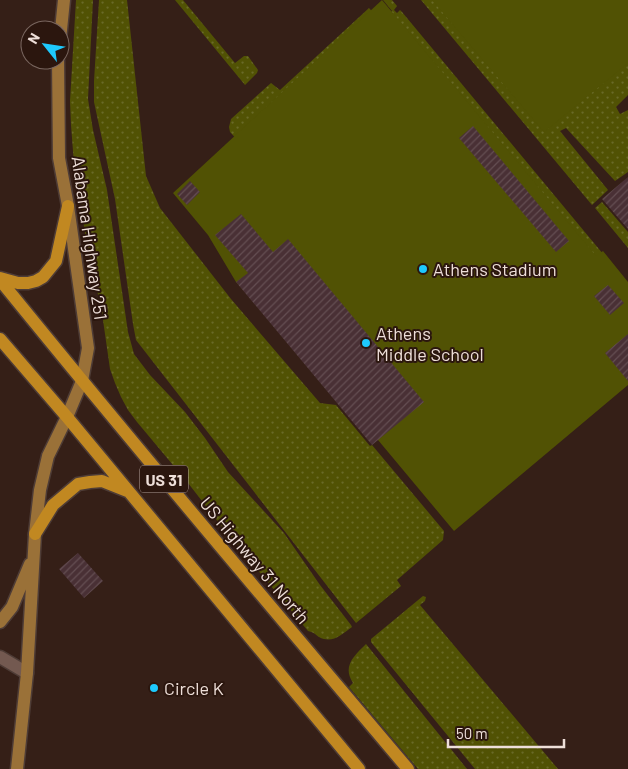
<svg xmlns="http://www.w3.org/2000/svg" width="628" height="769" viewBox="0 0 628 769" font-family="Barlow,sans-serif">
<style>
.grass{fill:url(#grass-dots)}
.pitch{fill:#515204}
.building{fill:url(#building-hatch)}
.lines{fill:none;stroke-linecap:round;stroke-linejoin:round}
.street-casing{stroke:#4e3c36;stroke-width:15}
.secondary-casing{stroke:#4e3c36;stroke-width:15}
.primary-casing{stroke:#4e3c36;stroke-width:15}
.street{stroke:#735950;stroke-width:12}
.secondary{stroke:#9a7138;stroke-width:12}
.primary{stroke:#c18821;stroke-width:12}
.poi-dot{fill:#1ec9fd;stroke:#2b160e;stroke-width:2}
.labels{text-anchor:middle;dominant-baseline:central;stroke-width:4;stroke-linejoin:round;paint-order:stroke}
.shield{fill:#2b160e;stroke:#b4a39c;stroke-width:1}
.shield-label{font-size:16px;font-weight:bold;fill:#eedfd9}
.street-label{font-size:18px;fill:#eedfd9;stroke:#2b160e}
.poi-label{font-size:18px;fill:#eedfd9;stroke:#2b160e;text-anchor:start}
</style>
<defs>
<pattern id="grass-dots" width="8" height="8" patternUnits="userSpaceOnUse" patternTransform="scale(1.25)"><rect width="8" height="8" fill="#515204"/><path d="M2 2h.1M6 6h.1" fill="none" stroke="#6a6a28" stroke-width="1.8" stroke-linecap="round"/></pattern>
<pattern id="building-hatch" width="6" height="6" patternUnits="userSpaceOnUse" patternTransform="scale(1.25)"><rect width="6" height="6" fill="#493035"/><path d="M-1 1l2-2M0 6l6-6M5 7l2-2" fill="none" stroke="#644e52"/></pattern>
</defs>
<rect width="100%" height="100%" fill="#351f17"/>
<path class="grass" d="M76,0H93L88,99L93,130L107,190L128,332L134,354L150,375L185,412L205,438L228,472L284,533L320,585L351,625L352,627C341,635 332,644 319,637C315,634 313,632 308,631L223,528L188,483L137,422L128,410L121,397L115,383L110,369L102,313L86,239L74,164L71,125L70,101Z
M99,0H127L146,176L160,208L231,299L320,403L336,405L370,446L372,445L444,531L443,540L397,580L401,586L356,623L136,340L133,324L115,199L94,102V81Z
M175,0H183L235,63L244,56H248L258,70L257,73L245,85Z
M383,0H392L397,6L394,10L397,13L400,10L402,12L628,284L254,158L230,132L229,127L231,119L271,83L280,90L369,8L378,18L386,17L392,11Z
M421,0H628V95L616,107L620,114L628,110V172L615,181L566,128L560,131L608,190L592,205Z
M602,202L628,232V248L595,208Z
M423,596L426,597L425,601L420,605L558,769H475L371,642V639Z
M366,644L467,769H418L349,687L353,683C342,666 354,656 366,644Z"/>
<path class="pitch" d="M382,0L596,256L603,251L628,282V385L454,531L378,440L236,282L208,235L173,193Z
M432,0H628V63L544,132Z"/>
<path class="building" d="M473,126L569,241L556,252L459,138Z
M628,177V229L602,199Z
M190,181L200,192L187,205L177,194Z
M241,214L273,252L288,239L424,402L372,445L236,282L248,273L215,235Z
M608,285L624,303L610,315L594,296Z
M628,334V381L605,353Z
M78,553L103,581L84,598L59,569Z"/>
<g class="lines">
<defs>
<path id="street" d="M0,657L27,673"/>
<path id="secondary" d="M60,40L64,0
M0,622L12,607L30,564
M17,769L27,673L35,534L40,490L48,456L67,417L82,381L88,348L68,206L59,158L58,60"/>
<path id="primary" d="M0,278L18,283H28L36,281L43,277L56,261L68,206
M0,280C134,445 271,607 408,769
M0,339L67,417L359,769
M35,534L53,505L78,484L90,482L102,481L127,491"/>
</defs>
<use href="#street" class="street-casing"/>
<use href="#secondary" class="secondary-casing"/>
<use href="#primary" class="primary-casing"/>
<use href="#street" class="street"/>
<use href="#secondary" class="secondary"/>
<use href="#primary" class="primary"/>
</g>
<g class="poi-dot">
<circle cx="423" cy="269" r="5"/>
<circle cx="366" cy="343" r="5"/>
<circle cx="154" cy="688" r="5"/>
</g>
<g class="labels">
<rect class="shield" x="140" y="465.5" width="48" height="27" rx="4"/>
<g class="shield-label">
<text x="164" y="479">US 31</text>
</g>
<g class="street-label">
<text transform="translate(90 238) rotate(82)">Alabama Highway 251</text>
<text transform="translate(255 560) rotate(50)">US Highway 31 North</text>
</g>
<g class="poi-label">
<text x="433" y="269">Athens Stadium</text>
<text x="376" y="333">Athens<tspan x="376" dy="21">Middle School</tspan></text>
<text x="164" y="688">Circle K</text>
</g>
</g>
<g transform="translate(45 45) rotate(300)"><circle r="24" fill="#2b160e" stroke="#79665f"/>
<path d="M0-4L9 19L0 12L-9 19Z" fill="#1ec9fd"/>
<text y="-8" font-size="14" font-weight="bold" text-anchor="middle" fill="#eedfd9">N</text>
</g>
<path d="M448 739v8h116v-8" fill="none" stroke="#eedfd9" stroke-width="2.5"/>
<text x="456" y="739" font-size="15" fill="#eedfd9" stroke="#2b160e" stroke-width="4" paint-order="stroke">50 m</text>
</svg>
